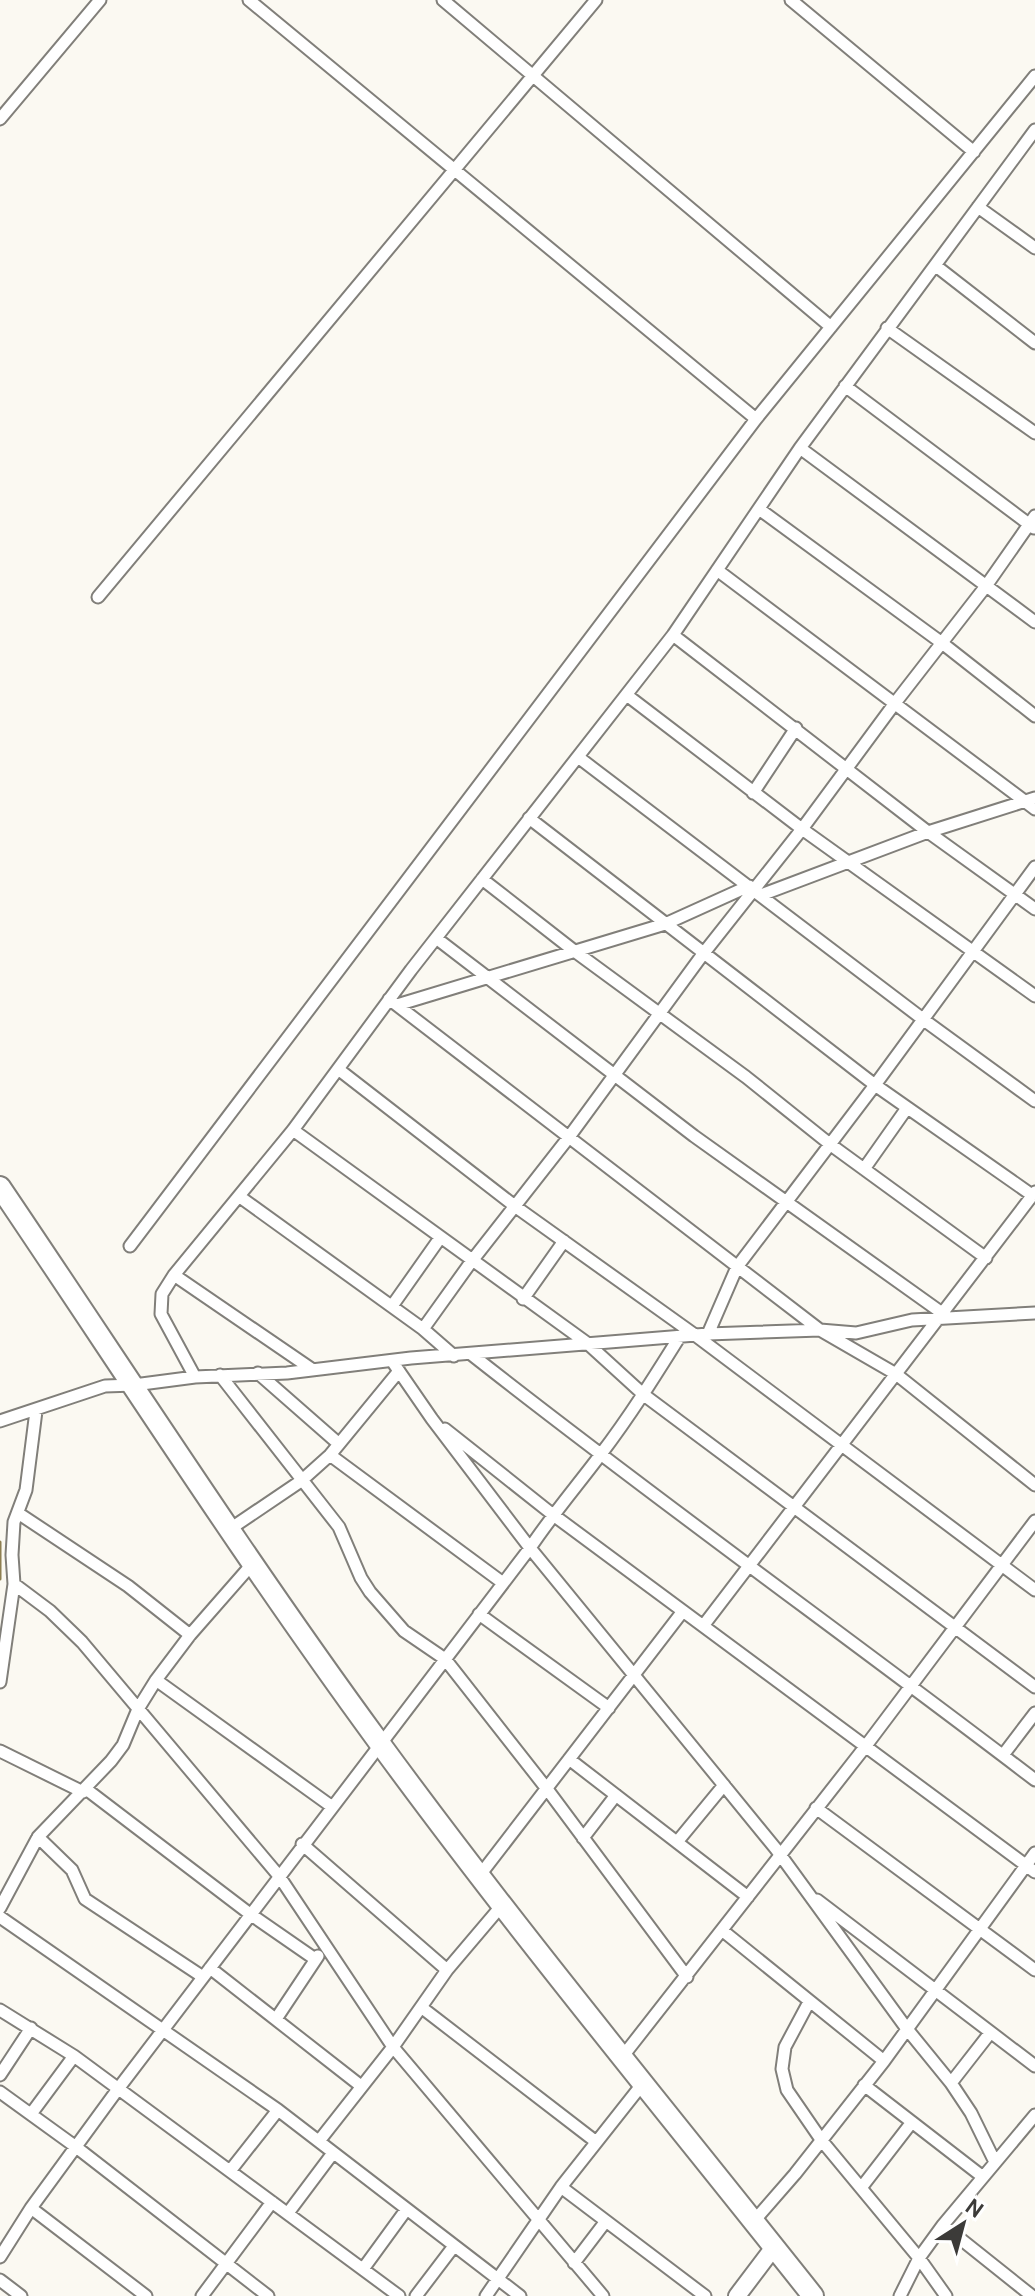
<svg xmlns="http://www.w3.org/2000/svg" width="1035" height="2296" viewBox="0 0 1035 2296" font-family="Cabin,sans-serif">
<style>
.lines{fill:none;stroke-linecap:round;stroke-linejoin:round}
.stream{stroke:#8e7f51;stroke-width:3}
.street-casing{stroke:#817f7a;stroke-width:15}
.secondary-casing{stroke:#817f7a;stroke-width:20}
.highway-casing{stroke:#817f7a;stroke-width:24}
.street{stroke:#fff;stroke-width:11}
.secondary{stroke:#fff;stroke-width:16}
.highway{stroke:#fff;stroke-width:20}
</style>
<rect width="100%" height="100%" fill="#fbf9f2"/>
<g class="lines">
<path class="stream" d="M0,1542V1579"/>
<defs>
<path id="street" d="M249,0L756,419
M443,0L831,327
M791,0L974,152
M0,119L100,0
M978,207L1035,248
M936,266L1035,343
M887,328L1035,433
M845,386L1034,528
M800,448L1035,622
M759,509L942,643L1035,716
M717,570L1035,809
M98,597L596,0
M673,635L928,832L1035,909
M628,696L802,829L1035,996
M578,757L924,1020L1035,1101
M753,793L796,728
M529,818L875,1085L1032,1195
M482,879L573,950L746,1077L831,1145L986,1258
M761,895L928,832L1035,798
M436,938L694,1136L942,1313
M389,999L820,1330L896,1374L1035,1485
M397,1005L665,924L749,886
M338,1069L516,1207L695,1335L1035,1590
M293,1130L587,1343L644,1395L1035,1687
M864,1169L907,1108
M240,1197L423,1329L454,1356
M130,1246L756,419L1035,76
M174,1275L313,1370
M523,1299L564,1241
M392,1306L440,1238
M423,1329L471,1262L569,1137L703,954L802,829L895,703L986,586L1035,516
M708,1334L737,1267L875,1085L1035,867
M471,1354C656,1500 848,1637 1035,1780
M392,1361L432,1419L530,1548L776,1849L907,2029L951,2083L971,2113L995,2162
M258,1373L339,1444
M220,1375L339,1527L361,1578L370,1592L404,1631L445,1659L547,1789L687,1977
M195,1377L161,1314L162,1294L174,1275L293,1130L411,970L673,635L800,448L1035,130
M0,1421L105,1386L134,1385L195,1377L287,1373L411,1358L708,1334L820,1330L856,1333L912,1320L1035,1313
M445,1429L552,1514L1035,1872
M330,1455L503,1583
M18,1513L128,1586L190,1635
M230,1529L301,1481L330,1455L399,1371
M14,1584L50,1611L82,1642L279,1876L393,2047L603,2296
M479,1614L609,1708
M703,1626L1035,1192
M156,1680L331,1806
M0,1682L14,1584L12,1555L14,1522L26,1490L36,1411
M0,1751L83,1792
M1003,1755L1035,1713
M569,1759L748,1897
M86,1789L250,1914L315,1959
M816,1808L1035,1970
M38,1837L72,1870L85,1899L203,1977
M583,1838L616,1795
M677,1842L724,1785
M302,1844L447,1970
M480,1875L683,1611
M817,1900L1035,2066
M0,1908L38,1837L111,1761L123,1745L138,1709L156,1680L190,1635L253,1563
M0,1917L278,2110L520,2296
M723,1931L884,2061
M210,1968L361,2086
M809,2002L785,2047L782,2069L787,2090L822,2141L919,2258L946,2296
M421,2007L595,2141
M0,2010L74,2056L399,2296
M276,2019L318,1956
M623,2056L865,1747L1035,1521
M0,2075L31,2028
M951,2083L990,2033
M864,2085L983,2177
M0,2092L76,2147L268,2296
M31,2114L74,2056
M319,2141L393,2047L447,1970L503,1904
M230,2171L278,2110
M561,2187L705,2296
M861,2188L912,2122
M31,2208L146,2296
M288,2213L333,2153
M754,2221L795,2174L884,2061L1035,1853
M943,2225L1032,2296
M0,2257L31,2208L118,2089L530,1548C552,1515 577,1486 601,1454C630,1416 655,1376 680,1336
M574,2263L606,2221
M363,2269L406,2210
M0,2280L21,2296
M202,2296L272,2202
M416,2296L454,2246
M486,2296L561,2187L644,2082
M900,2296L919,2258L943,2225L1035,2115"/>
<path id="secondary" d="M737,2296L774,2247"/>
<path id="highway" d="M0,1187C125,1372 246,1561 378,1741C517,1931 667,2112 813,2296"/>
</defs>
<use href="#street" class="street-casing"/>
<use href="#secondary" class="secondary-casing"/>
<use href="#highway" class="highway-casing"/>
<use href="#street" class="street"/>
<use href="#secondary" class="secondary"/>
<use href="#highway" class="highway"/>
</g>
<g transform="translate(963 2224) rotate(36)" stroke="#ffffff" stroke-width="6" paint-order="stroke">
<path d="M0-6L14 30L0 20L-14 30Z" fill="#3c3b39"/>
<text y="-12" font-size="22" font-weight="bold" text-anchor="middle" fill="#3c3b39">N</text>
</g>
</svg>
